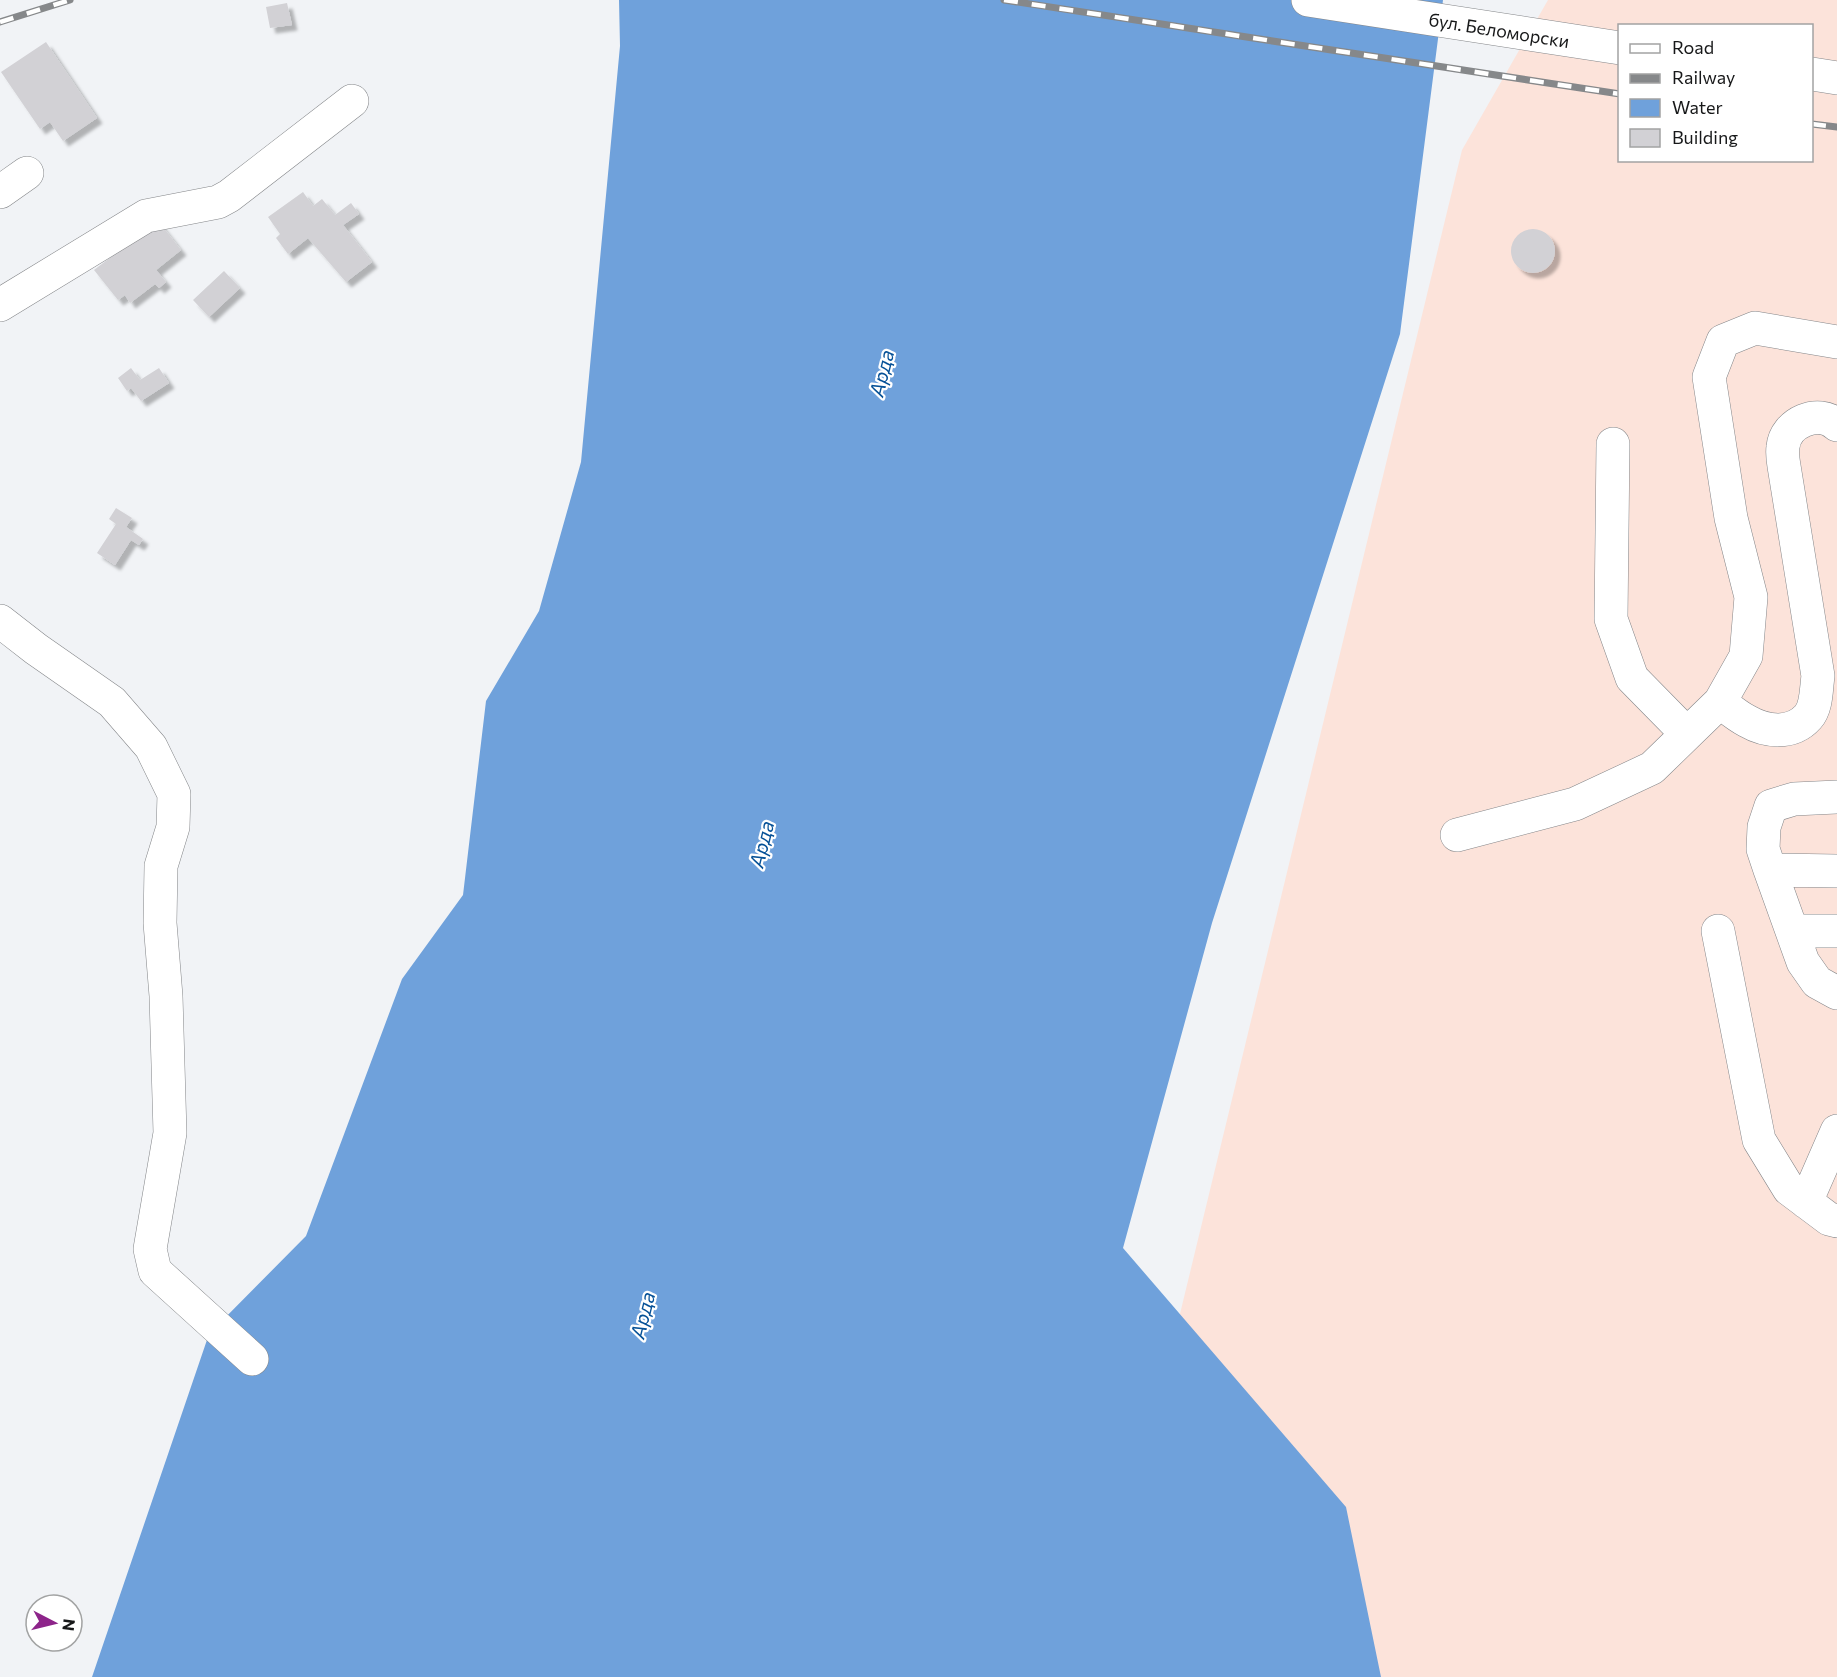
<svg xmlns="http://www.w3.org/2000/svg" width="1837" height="1677" viewBox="0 0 1837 1677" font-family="Commissioner,sans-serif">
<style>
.industrial{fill:#fce3da;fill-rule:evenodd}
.water{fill:#6fa1db}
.building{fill:#d2d1d5;filter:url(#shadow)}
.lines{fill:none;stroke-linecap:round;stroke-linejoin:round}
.minor-casing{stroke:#848689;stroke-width:34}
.major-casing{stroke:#848689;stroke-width:34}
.minor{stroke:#fff;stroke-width:33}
.major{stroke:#fff;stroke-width:33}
.rail-casing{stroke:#86888a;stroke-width:7}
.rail{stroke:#fff;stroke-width:4.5;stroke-dasharray:14;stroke-linecap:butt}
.labels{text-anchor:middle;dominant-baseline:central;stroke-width:4.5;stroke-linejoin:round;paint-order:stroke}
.street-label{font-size:18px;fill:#171819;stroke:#fff}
.water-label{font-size:20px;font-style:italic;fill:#065197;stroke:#fff}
</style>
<defs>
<filter id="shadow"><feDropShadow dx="5.5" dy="5.5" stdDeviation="1.5" flood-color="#0004"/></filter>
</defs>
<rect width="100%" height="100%" fill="#f1f3f6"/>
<path class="industrial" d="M1548,0H1837V1677H1092L1462,150ZM1620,26H1812V160H1620Z"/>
<path class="water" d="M619,0H1443L1400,334L1212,923L1123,1248L1346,1507L1381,1677H92L209,1334L306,1236L402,979L463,895L486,701L539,611L581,462L620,46Z"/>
<path class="building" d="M287,3L292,25L270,28L266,7Z
M46,42L97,118L63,141L50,122L40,129L1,72Z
M303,192L313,206L322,199L335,215L351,203L359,214L343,225L372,262L346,282L308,238L288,254L276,238L280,234L268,217Z
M158,221L181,250L156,270L166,282L159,288L155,284L130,303L125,295L118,300L94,270Z
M1511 251a22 22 0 1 1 44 0a22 22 0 1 1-44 0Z
M224,271L240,288L209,317L193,300Z
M131,368L140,380L159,368L169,383L141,401L131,388L127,391L118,378Z
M116,508L132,518L126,527L143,539L139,545L131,540L115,565L97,553L116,524L109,519Z"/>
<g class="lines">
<defs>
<path id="minor" d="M0,192L27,173
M0,305L146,216L218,202L229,196L352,101
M1613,444L1611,619L1632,678L1687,734
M0,621L36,649L112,702L151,747L174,794L173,827L161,866L160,923L166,996L170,1133L150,1249L155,1271L252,1359
M1720,702C1728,708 1737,716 1747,721C1766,732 1792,735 1808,717C1817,707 1816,689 1818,676L1784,466C1783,460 1782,453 1783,447C1785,423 1818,408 1837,425
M1837,797L1794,799L1771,806L1764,827L1763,849L1770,870L1803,962L1817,982L1837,993
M1457,835L1575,804L1652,768L1720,702L1746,656L1751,597L1731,518L1709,377L1723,341L1755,328L1837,342
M1770,870L1837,871
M1718,931L1759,1140L1789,1189L1829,1219L1837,1221
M1792,931H1837
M1806,1202L1837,1131"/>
<path id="major" d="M1308,0L1620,48
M1812,74L1837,78"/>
</defs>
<use href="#minor" class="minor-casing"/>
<use href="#major" class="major-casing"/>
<use href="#minor" class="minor"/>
<use href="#major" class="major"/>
<defs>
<path id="rail" d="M1004,0L1620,94
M0,22L70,0
M1812,124L1837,127"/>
</defs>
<use href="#rail" class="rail-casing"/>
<use href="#rail" class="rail"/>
</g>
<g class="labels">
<g class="street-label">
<text transform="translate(1499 30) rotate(9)">бул. Беломорски</text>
</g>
<g class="water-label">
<text transform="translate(881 373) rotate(-76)">Арда</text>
<text transform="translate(761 844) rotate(-76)">Арда</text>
<text transform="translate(642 1315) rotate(-76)">Арда</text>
</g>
</g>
<rect x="1618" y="24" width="195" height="138" fill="#ffffff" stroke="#a2a3a3" stroke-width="1.5"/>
<rect x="1630" y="44" width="30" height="9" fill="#ffffff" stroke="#a2a3a3" stroke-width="1.5"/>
<text x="1672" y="54" font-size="18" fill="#171819">Road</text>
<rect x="1630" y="74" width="30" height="9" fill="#86888a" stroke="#a2a3a3" stroke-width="1.5"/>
<text x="1672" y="84" font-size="18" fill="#171819">Railway</text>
<rect x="1630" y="99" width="30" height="18" fill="#6fa1db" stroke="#a2a3a3" stroke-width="1.5"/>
<text x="1672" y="114" font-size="18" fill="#171819">Water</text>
<rect x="1630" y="129" width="30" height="18" fill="#d2d1d5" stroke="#a2a3a3" stroke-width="1.5"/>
<text x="1672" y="144" font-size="18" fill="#171819">Building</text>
<g transform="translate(54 1623) rotate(97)"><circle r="28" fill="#ffffff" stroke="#a2a3a3" stroke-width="1.5"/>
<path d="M0-4.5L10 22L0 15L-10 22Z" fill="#8d248a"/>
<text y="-9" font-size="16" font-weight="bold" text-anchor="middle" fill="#171819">N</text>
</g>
</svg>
